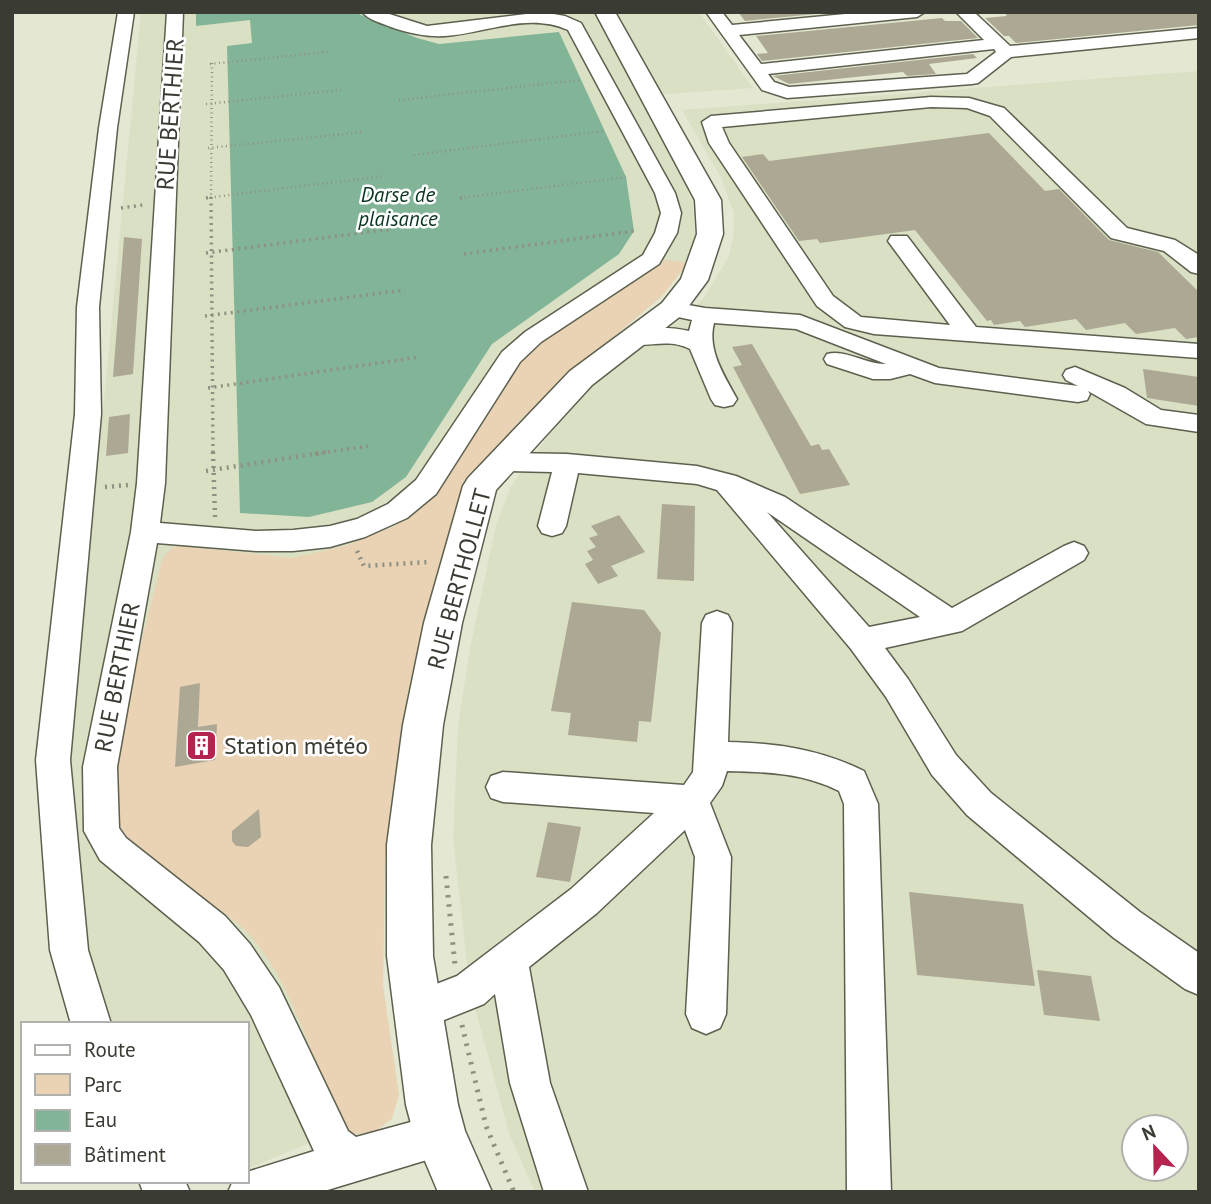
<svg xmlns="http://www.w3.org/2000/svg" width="1211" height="1204" viewBox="0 0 1211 1204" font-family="'PT Sans',sans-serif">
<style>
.built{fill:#dae0c3;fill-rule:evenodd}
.green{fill:#ead2b4}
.water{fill:#82b498}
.building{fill:#ada894}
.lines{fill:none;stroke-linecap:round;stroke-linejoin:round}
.minor-casing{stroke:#5c604e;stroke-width:3}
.major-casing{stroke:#5c604e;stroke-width:3}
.path-far3{stroke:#8e9182;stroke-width:2.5;stroke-dasharray:1 3.5;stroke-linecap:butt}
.path-far2{stroke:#8e9182;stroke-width:3.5;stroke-dasharray:2 4.5;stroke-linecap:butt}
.path-far1{stroke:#8e9182;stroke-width:4.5;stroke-dasharray:2 5;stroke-linecap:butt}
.path{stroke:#8e9182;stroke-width:5;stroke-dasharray:2.5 7;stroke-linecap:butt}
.minor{fill:#fff;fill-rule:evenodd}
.major{fill:#fff;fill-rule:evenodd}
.labels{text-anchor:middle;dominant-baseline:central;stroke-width:5;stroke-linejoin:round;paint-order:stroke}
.far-water-label{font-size:21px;font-style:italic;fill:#093420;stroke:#fff}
.street-label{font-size:24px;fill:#3a3c33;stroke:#fff}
.poi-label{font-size:24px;fill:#3a3c33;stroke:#fff;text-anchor:start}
</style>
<rect width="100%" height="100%" fill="#e4e8d3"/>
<path class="built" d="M141,12H699L753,88L639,96L684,181L693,205L695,235L688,263L661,297L569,374L518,422L474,475L423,629L385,856L383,986L399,1095L307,1144L247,1169V1024H106L82,962L69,768Z
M1199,71V1192H535L510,1136L470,990L453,838L458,726L470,648L496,525L511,486L564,415L599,379L675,324L703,299L729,256L733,237L734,213L721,178L682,110ZM1134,1127H1176V1169H1134Z"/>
<path class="green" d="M659,259L688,263L661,297L569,374L518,422L474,475L423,629L385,856L383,986L399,1095L392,1119L374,1132L351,1135L338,1124C315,1065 290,975 245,930C207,892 118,861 112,800C108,761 121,724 130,686C141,643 152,600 163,557L173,547L184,546L292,558L345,546L395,526L436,493L521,361L539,342L622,289Z"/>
<path class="water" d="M196,12H354L417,38L439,44L559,32L626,177L634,231L619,254L492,344L406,477L372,502L309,517L240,513L227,46L252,43L250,20L196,26Z"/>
<path class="building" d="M738,12H836L745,21Z
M1004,12H1199V25L1016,43L1009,36H1004L985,18L1007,16Z
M942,18L945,21H961L978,38L762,61L757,54L768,53L756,36Z
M973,54L977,58L929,64L936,74L907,76L903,72L789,84L773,76Z
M989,133L1045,191L1059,189L1109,240L1158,252L1199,292V337L1186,339L1175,328L1136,334L1125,323L1086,330L1076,319L1025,327L1020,321L994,325L991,320L987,321L915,230L820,243L817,239L799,241L742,157L763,154L769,161Z
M124,237L142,239L133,374L113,377Z
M752,344L811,446L819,444L822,450L829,449L850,485L800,494L733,367L742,365L732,347Z
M1143,369L1199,377V406L1147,398Z
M130,414L128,453L106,456L109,417Z
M662,504L695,506L694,581L657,579Z
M619,515L645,552L611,566L618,576L598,584L585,564L593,560L587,551L596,547L589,538L598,535L591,526Z
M572,602L644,610L661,633L651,722L639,721L637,742L568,735L571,713L551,711Z
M200,683L198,727L217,724L215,760L175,767L180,687Z
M259,809L261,837L248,847L236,846L232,841V831Z
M548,822L581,827L570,882L536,877Z
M909,892L1023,904L1035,986L917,975Z
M1037,970L1091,976L1100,1021L1044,1015Z"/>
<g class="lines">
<defs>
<path id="minor" d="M118,12H134L117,128L99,307L101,414L70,760L88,950L111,1024H71L50,950L36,760L75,414L77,307L99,128Z
M167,12H183L165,483L160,523L256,531L293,530L330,526L357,519L388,504L416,480L502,352L525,332L643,255L655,233L661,213L655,193L568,30C528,12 486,33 445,36C426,37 408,33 391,27C381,23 369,20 362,12H383L427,26L542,12L565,16L581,23L675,193L681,213L677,233L659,264L541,342L520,362L436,494L407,518L365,537L330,547L293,551H256L157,543L117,767L119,828L126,838L225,916L250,944L279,987L348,1131L356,1137L440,1114L455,1120L461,1135L455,1150L440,1156L321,1192H228L233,1181H247V1172L314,1151L251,1015L224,970L199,942L100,860L84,831L83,767L131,532L137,483Z
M706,12H722L732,25L866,12H925L917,17L739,35L761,64L984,40L956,12H974L1010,46L1199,28V38L1011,57L978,83L972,84L787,98L762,90ZM994,49L996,52L967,74L789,87L774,82L768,74Z
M931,97L969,98L1004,108L1127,228L1175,240L1199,255V274L1191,272L1164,251L1111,238L990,116L967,108L931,107L722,127L729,143L833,296L861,317L950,325L888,241L891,236H907L976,327L1199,344V358L874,334L845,327L817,306L709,143L702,122L711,116Z
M672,302L705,308L800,315L939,368L1078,386L1066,380L1063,375L1066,370L1075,367L1125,388L1161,410L1199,415V432L1146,424L1088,391L1090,394L1087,400L1078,402L935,383L910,374L890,379H873L827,364L824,359L827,354C847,349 866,365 886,364L796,329L714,323C707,350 724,375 737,399L733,405L724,407L715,405L711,399L690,349C667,337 647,349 625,343L621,338L625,333C647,327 666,326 689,331L692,320L664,314L660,309L664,304Z
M502,453L567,454L697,466L736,476L785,497L952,608L1064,546L1074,542L1084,546L1088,553L1084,560L962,631L885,648L908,679L956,755L991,793L1140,912L1199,953V995L1185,989L1114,938L967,815L932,775L886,697L851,649L717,490L697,484L578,473L566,526L562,533L552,536L542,533L538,526L552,472L502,471L493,468L489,462L493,456ZM767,512L920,617L869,627Z
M717,611L728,615L732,623L728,742C777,743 819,749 864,771L878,804L891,1192H847L844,804L839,791C803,773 767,772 727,771L722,786L710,803L731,857L726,1014L720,1028L706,1034L692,1028L686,1014L695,857L685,830L597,913L529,967L550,1083L588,1192H544L510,1083L495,994L484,1004L417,1031L403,1025L397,1011L403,997L457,976L571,889L654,813L503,802L491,798L486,787L491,776L503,772L684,785L693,772L702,623L706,615Z
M139,1181H185L190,1192H143Z"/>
<path id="major" d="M595,12H615L721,200L723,234L708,280L682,315L592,385L496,490L462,623L443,725L431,845L433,956L458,1105L465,1131L492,1192H438L414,1135L406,1105L387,956V845L403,725L424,623L463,486L468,478L570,371L662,303L681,279L697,234L695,200Z"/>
</defs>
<use href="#minor" class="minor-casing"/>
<use href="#major" class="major-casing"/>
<path class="path-far3" d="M210,64L328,52
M399,100L580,80
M206,104L341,90
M208,148L364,132
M414,155L604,131
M206,198L385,176
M460,198L626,177
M211,199L212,63"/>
<path class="path-far2" d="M211,197L213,454
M206,198L211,197
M460,198L465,197
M121,208L143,205
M206,253L392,229
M464,254L634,231
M205,316L405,290
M208,388L420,357
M315,454L368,446"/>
<path class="path-far1" d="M213,452L215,517
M206,471L326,452
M105,487L128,485
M357,551L364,566L429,562"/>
<path class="path" d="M446,876L455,965
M462,1025L486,1126L514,1192"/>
<use href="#minor" class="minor"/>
<use href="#major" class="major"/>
</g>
<defs>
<symbol id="building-square" viewBox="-11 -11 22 22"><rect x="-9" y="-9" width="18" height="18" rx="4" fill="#b4244f" stroke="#fff"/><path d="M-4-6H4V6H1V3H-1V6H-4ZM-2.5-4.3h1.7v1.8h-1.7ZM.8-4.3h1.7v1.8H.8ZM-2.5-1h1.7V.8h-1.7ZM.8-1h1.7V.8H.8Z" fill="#fff"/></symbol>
</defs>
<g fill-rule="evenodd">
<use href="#building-square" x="184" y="728" width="35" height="35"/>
</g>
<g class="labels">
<g class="far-water-label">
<text x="398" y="194">Darse de<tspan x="398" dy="24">plaisance</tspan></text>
</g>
<g class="street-label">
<text transform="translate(170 114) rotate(-86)">RUE BERTHIER</text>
<text transform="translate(459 579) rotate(-75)">RUE BERTHOLLET</text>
<text transform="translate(117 677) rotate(-79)">RUE BERTHIER</text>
</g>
<g class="poi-label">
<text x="224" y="745">Station météo</text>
</g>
</g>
<rect width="1211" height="1204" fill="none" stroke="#3a3c33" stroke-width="28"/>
<rect x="21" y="1022" width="228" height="161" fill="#ffffff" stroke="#b0b1ad" stroke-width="2"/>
<rect x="35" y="1045" width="35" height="10" fill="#ffffff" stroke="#b0b1ad" stroke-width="2"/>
<text x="84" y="1057" font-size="21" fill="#3a3c33">Route</text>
<rect x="35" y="1074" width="35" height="21" fill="#ead2b4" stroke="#b0b1ad" stroke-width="2"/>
<text x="84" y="1092" font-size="21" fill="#3a3c33">Parc</text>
<rect x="35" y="1110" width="35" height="21" fill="#82b498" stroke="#b0b1ad" stroke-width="2"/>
<text x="84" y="1127" font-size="21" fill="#3a3c33">Eau</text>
<rect x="35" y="1144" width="35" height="21" fill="#ada894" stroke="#b0b1ad" stroke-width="2"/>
<text x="84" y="1162" font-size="21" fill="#3a3c33">Bâtiment</text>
<g transform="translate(1155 1148) rotate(338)"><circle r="33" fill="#ffffff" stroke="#b0b1ad" stroke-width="2"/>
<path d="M0-5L12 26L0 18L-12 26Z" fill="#b4244f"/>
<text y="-10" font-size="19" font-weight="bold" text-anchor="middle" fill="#3a3c33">N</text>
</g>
</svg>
